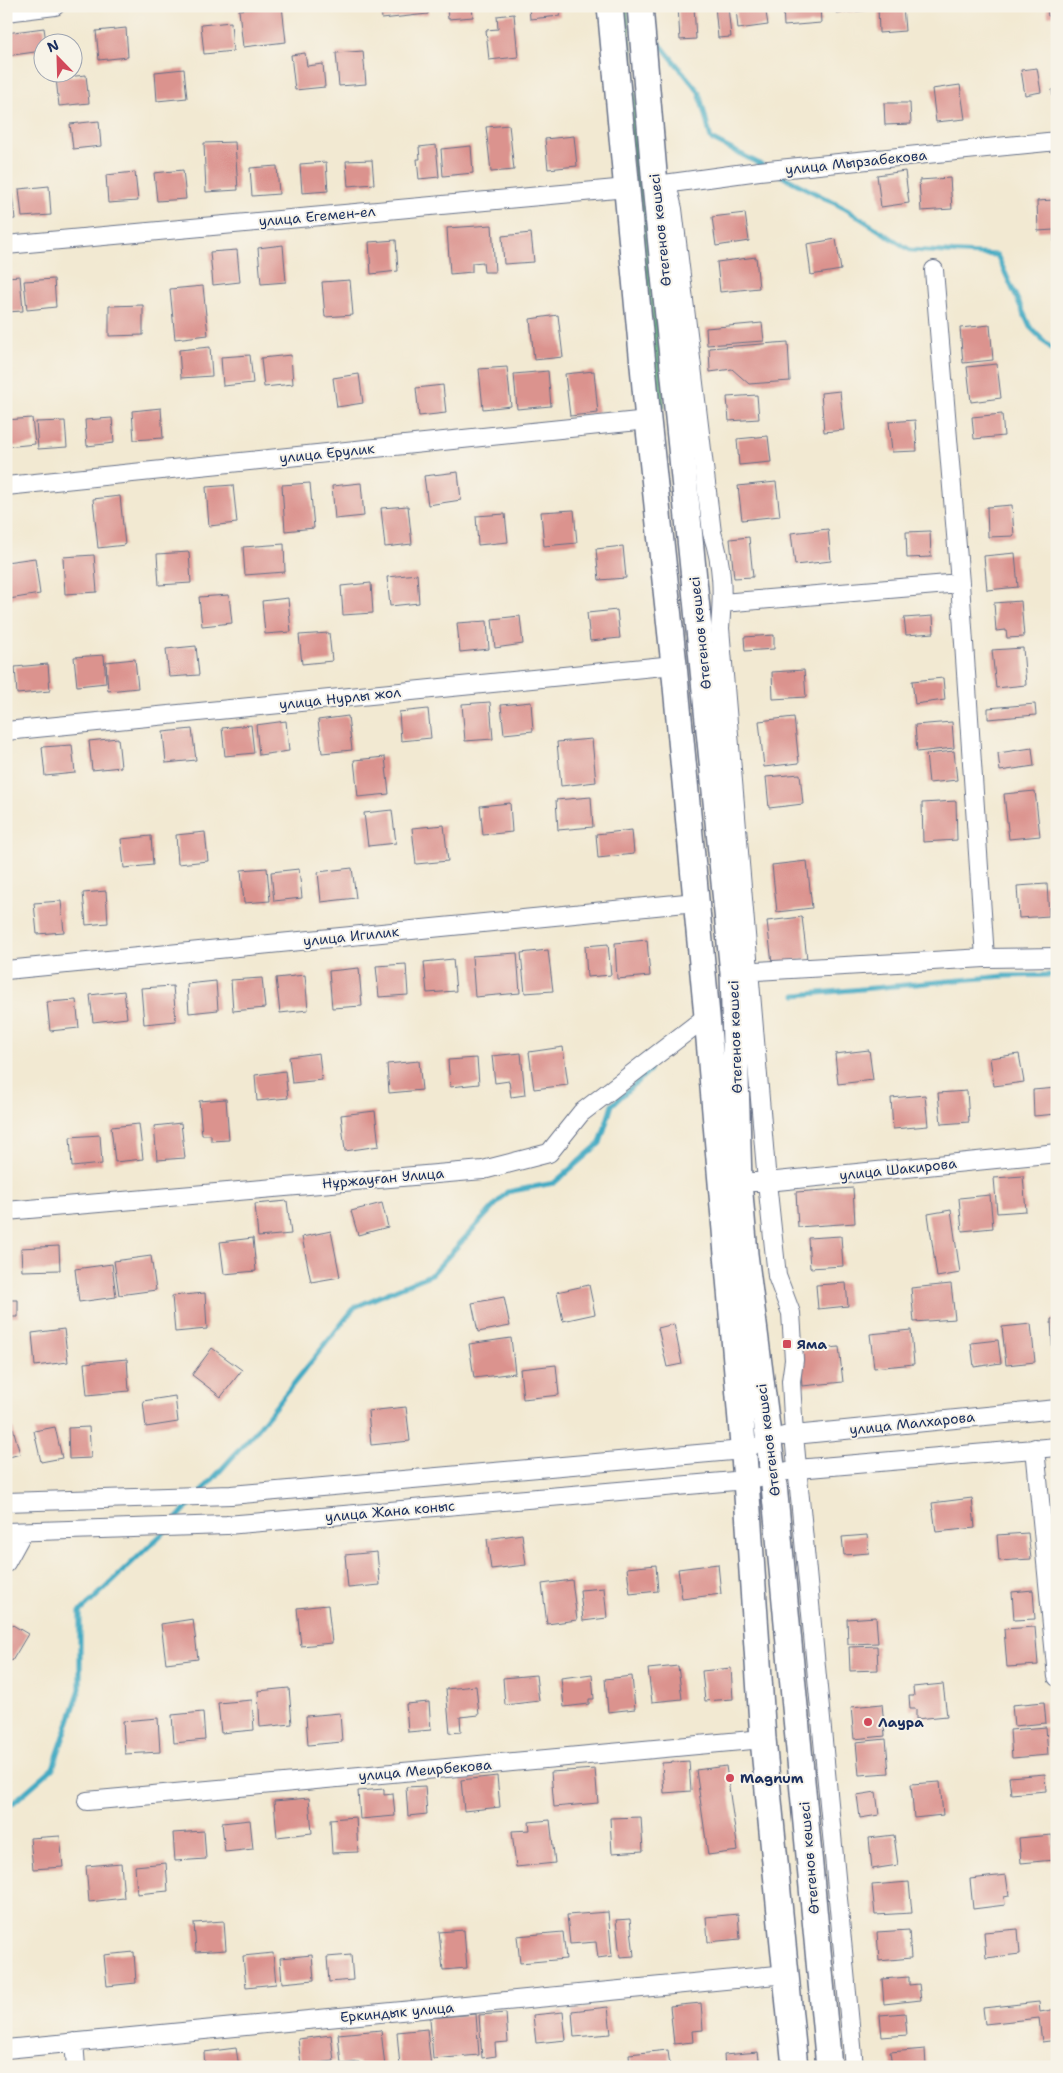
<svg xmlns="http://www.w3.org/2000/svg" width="1063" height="2073" viewBox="0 0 1063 2073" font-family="'Shantell Sans',sans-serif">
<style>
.forest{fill:#64b27e;stroke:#40706e}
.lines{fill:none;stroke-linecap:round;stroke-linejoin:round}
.stream{stroke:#43aac3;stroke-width:5}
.building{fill:#db938e}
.minor-casing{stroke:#667087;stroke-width:20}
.secondary-casing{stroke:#667087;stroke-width:28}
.minor{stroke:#fff;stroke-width:18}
.secondary{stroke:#fff;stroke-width:25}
.poi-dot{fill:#d1495b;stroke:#f7f3e8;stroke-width:2}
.labels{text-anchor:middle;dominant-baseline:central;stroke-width:4;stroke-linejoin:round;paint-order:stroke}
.street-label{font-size:14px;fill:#1b2f5e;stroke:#f7f3e8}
.poi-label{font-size:14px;font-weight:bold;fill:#1b2f5e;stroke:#f7f3e8;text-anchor:start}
</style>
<rect width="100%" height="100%" fill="#f7f3e8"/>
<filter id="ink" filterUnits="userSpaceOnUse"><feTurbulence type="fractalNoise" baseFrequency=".02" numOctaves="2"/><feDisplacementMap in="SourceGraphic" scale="10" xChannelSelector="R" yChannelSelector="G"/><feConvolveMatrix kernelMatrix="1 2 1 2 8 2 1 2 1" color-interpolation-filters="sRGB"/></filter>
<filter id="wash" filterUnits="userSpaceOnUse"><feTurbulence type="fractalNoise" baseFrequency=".0096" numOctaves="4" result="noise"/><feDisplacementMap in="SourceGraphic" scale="20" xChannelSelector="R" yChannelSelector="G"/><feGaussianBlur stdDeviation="1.12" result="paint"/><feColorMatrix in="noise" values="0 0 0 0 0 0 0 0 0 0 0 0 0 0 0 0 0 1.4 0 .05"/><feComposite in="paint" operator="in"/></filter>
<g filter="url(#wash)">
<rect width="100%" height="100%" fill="#f2e9d2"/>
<path class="forest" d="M618,6H628L665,408H656Z"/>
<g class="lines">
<path class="stream" d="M651,33L699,92L711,139L762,165
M780,175L844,208L910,250L997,255L1030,327L1057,354
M796,995L1004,976L1057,975
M202,1491L255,1432L355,1307L432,1274L507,1192L554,1183L600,1143L612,1105L650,1070
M173,1522L193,1501
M6,1809L53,1768L80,1689V1612L164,1532"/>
</g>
<g id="blocks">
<path class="building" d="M282,6L286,42L243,47L239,10Z
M381,6H428V14L382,19Z
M447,6H472L473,17L448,19Z
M529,6H559L560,16L530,19Z
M678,6H694L696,39L680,40Z
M715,6H728L731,37L718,38Z
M750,6H765L768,25L738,29L736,8Z
M783,6H820L821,23L784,26Z
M836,6H872V10L836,13Z
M878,6H903L905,31L879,33Z
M1047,6H1057V15L1048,16Z
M514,14L518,57L489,60L486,30L498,29L497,16Z
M231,22L233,51L204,54L201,25Z
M44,28L46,42H42V51L6,56V33Z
M126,28L128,57L99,60L96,31Z
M363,51L366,84L339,86L336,53Z
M305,53L307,66L323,64L325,87L295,90L291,55Z
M1037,68L1041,92L1025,95L1021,70Z
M184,69L187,98L157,101L155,72Z
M86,75L89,103L59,106L56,78Z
M960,85L965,119L936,122L932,89Z
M1057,89V117H1055L1052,90Z
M884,103H910L911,124L885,125Z
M99,121L101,146L73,149L70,124Z
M509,125L514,170L491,172L486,127Z
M574,136L577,166L548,169L545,139Z
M235,142L238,190L206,192L204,143Z
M436,145L439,177L419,179L417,159H420L419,147Z
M471,146L473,173L443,176L441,149Z
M372,160L374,184L348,186L346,161Z
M326,162L328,191L302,193L300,164Z
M277,166L279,194L252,196L250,168Z
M183,170L186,199L157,201L154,173Z
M905,171L909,203L881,207L877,175Z
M135,172L138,201L108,203L106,175Z
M950,178L952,209L921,211L919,180Z
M49,186L51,215L22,217L19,189Z
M6,194H12L15,219L6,220Z
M1054,200L1055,209H1057V242H1054V230L1038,231L1037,201Z
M745,213L749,241L716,246L712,217Z
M492,225L495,272H484L483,262L472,263V272L450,274L447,228Z
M531,233L534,262L504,264L502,236Z
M836,239L841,270L811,275L807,244Z
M396,240L398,271L371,274L369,242Z
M283,245L286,282L261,284L258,248Z
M237,250L240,282L213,285L210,252Z
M756,257L759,288L720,292L717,262Z
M20,276L23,311L6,312V277Z
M54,279L56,307L27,310L24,281Z
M350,280L353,315L325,317L322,282Z
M203,286L208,335L175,339L170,289Z
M143,305V335L109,336V306Z
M558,315L563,357L534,360L530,319Z
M762,323L764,341L707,345L706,328Z
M990,325L993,360L963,363L960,328Z
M788,342L790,381L749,384L732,369L710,372L709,348Z
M210,347L212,376L181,378L179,350Z
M250,355L253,383L223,386L221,357Z
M291,355L293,384L264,387L261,358Z
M997,364L1001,398L971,402L967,367Z
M507,367L511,406L483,409L479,369Z
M548,371L551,406L517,409L514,374Z
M594,371L598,413L570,416L565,374Z
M359,374L363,403L337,407L333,378Z
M443,385L446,413L419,416L416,388Z
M840,391L844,430L824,432L821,393Z
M757,395L759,419L729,421L727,397Z
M161,408L163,438L134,440L132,411Z
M1002,414L1004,436L974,439L972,417Z
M32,418L35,444L6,447V420Z
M112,418L114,443L87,446L85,420Z
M915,420L917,451L892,452L889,422Z
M65,421L67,447L38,449L36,422Z
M768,436L771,462L739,465L737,439Z
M458,472L461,500L428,505L424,476Z
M776,482L780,516L742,520L738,486Z
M310,483L314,528L285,531L282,485Z
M361,483L364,516L335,519L332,486Z
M233,485L237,523L209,526L206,487Z
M120,496L125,545L98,548L93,499Z
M1012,505L1014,536L988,537L987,507Z
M408,506L412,544L385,547L381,508Z
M574,510L577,543L544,546L541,512Z
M505,514L508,542L478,545L476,516Z
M828,529L831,561L795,565L791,533Z
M930,531L931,557L907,558L906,532Z
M749,537L753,577L734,578L730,539Z
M284,544L285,572L245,575L243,547Z
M623,546L626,578L599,580L596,549Z
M189,552L191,583L159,585L157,554Z
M1015,553L1018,587L987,590L984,556Z
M94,555L97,592L65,594L63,557Z
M35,558L40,594L9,599L6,562Z
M417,574L419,603L390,606L387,577Z
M371,583L373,613L343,615L341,586Z
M229,595L232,623L202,626L199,597Z
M288,598L291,632L265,634L262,601Z
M1021,601L1024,637L1007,638L1006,630L996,631L994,603Z
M617,610L620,638L590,641L587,613Z
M520,616L523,644L495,648L492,619Z
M933,616L934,633L906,635L904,618Z
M487,621L489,649L460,652L457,623Z
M329,633L332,661L302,664L299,635Z
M774,635V649L745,651L744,637Z
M196,646L199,675L169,677L166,649Z
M1023,648L1026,685L996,688L992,650Z
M104,655L106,683L77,686L74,657Z
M135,659L138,688L108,691L106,662Z
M48,664L50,691L17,694L15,667Z
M804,670L806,697L773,699L772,672Z
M943,678L945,700L915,704L912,681Z
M490,702L493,739L465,741L462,704Z
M531,702L533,731L504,734L501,705Z
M1035,704L1036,715L988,719V708Z
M428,709L431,738L401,741L399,712Z
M348,716L352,750L322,753L318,720Z
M794,717L799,763L764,767L759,721Z
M286,721L289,751L259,755L256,725Z
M952,722L954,748L917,752L915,725Z
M251,725L254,753L225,756L222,728Z
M192,729L196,760L166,763L163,732Z
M118,738L121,767L92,770L89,741Z
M592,739L596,782L561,786L557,742Z
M72,745L75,773L45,776L42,747Z
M1032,748L1034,766L1000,771L998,753Z
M954,751L957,780L929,783L926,754Z
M385,757L389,794L358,797L354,760Z
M800,774L803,804L769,808L766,777Z
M1035,791L1040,836L1009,839L1004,794Z
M591,797L593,827L558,830L556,800Z
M956,801L957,840L923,842L922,803Z
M510,803L512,832L483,835L480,806Z
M392,810L396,843L368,846L364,813Z
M444,825L448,861L416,864L412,828Z
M632,830L634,854L598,858L596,834Z
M205,832L208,861L178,864L176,835Z
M151,836L153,865L124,868L121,839Z
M807,861L812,908L777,912L772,865Z
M267,868L270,901L244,903L241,870Z
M352,868L356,898L321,902L318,872Z
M299,869L302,898L274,901L271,872Z
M1047,884L1049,916L1019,918L1017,886Z
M106,891L108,923L86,925L83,893Z
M61,901L64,932L37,934L34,903Z
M802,917L807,959L772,963L767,921Z
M647,940L650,976L617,979L615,943Z
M608,944L611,975L587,977L585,946Z
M548,950L553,991L525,993L521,953Z
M517,953L520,993L475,997L472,956Z
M453,959L456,991L427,993L424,962Z
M406,964L408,995L379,997L376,966Z
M359,968L362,1006L332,1008L329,971Z
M305,975L308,1010L280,1013L276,978Z
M262,978L265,1008L233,1011L231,980Z
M216,981L218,1010L189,1013L187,984Z
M173,986L176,1021L144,1024L141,988Z
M124,991L127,1018L93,1022L90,995Z
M76,1000L79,1028L50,1031L47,1002Z
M563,1047L568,1085L534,1089L529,1052Z
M869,1050L873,1080L838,1084L835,1054Z
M319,1053L322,1080L292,1083L289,1057Z
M521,1053L525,1095L511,1097L509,1081L495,1083L492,1056Z
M1019,1054L1024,1082L994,1086L990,1058Z
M477,1058L479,1084L450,1087L448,1060Z
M419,1061L422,1090L389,1093L387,1064Z
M285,1071L288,1098L257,1101L255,1075Z
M1057,1088V1114L1034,1116L1033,1090Z
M967,1091L969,1122L941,1124L938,1093Z
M925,1095L928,1126L893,1129L891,1098Z
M226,1099L229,1140L211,1141V1135H202L199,1101Z
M375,1111L379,1146L345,1151L341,1115Z
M181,1123L185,1158L157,1160L154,1126Z
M139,1124L143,1159L115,1162L111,1127Z
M100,1135L102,1164L72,1167L70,1137Z
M1023,1176L1026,1211L997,1213L994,1178Z
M853,1188L855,1223L798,1227L796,1192Z
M990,1195L993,1228L962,1231L959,1198Z
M287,1201L291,1234L258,1237L255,1204Z
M382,1203L388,1227L358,1235L351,1211Z
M951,1210L960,1273L937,1277L928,1214Z
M331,1231L340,1277L311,1282L302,1237Z
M841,1236L843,1266L810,1268L808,1238Z
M253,1238L256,1271L224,1274L220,1242Z
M59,1246L60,1270L22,1271L21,1248Z
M151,1256L156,1290L119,1295L114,1261Z
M112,1264L116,1297L79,1302L75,1269Z
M846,1283L848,1306L818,1309L816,1285Z
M951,1284L955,1319L914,1322L911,1288Z
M589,1285L595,1314L563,1321L557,1292Z
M205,1293L207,1329L175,1332L172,1296Z
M504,1297L510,1326L478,1332L472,1303Z
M6,1300H18V1317H6Z
M1051,1319H1057V1360H1053Z
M674,1324L682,1364L667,1367L658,1328Z
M1031,1324L1035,1362L1006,1365L1002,1327Z
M64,1329L68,1362L35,1366L32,1333Z
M911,1330L914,1364L874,1368L870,1334Z
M511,1338L515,1373L474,1378L469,1344Z
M998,1340L1001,1363L974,1367L971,1343Z
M839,1347L843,1382L802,1386L799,1351Z
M212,1348L242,1370L221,1397L192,1375Z
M127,1359L129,1391L87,1395L84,1363Z
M556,1365L559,1395L523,1399L520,1369Z
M175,1396L178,1422L146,1427L143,1401Z
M406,1407L410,1441L371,1445L368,1411Z
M55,1427L62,1458L41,1462L34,1431Z
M89,1427L91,1458L69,1459L68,1428Z
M13,1428L20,1454L6,1458V1430Z
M972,1498L975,1528L936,1532L932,1503Z
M1028,1533L1031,1559L999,1561L997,1535Z
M522,1534L526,1565L491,1569L487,1539Z
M867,1535L869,1553L844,1555L842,1537Z
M377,1552L380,1585L348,1588L345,1555Z
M718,1564L721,1594L682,1599L678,1569Z
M656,1565L658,1591L630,1594L627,1568Z
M572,1580L577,1620L547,1624L542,1584Z
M604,1588L607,1618L583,1621L580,1590Z
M1033,1590L1035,1619L1014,1620L1012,1592Z
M328,1605L332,1643L301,1646L297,1608Z
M876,1617L878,1643L848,1644L847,1619Z
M193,1619L198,1659L166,1663L161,1624Z
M6,1621L28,1634L12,1661L6,1657Z
M1035,1627L1038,1665L1007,1667L1004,1629Z
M877,1646L878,1670L850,1671L849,1647Z
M678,1666L682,1699L652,1702L648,1669Z
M731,1668L733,1699L705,1701L702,1671Z
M592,1674L594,1699H589V1704L564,1707L561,1678Z
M536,1675L539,1701L505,1705L503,1678Z
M632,1676L635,1709L608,1712L605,1679Z
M943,1684L947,1716L916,1719V1709H910L909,1696H914L913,1687Z
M476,1686L479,1715L460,1717L461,1732L450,1733L446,1689Z
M289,1688L292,1724L260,1727L258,1691Z
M252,1700L254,1730L221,1733L218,1703Z
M429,1702L431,1730L408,1732L406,1704Z
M1044,1702L1046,1723L1014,1726L1012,1705Z
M882,1704L885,1736L854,1739L851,1707Z
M203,1712L205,1740L174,1743L172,1715Z
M340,1713L342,1742L308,1745L306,1716Z
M158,1718L160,1752L125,1754L123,1721Z
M1046,1727L1048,1755L1012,1758L1010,1730Z
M886,1739L889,1773L859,1775L856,1742Z
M689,1761L691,1791L664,1793L662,1763Z
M726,1766L738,1851L708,1855L696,1770Z
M595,1769L598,1803L554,1807L551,1772Z
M1045,1774L1046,1791L1011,1794L1009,1777Z
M497,1776L500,1807L464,1811L461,1780Z
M940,1782L943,1815L914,1818L911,1784Z
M425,1786L427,1814L408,1816L406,1787Z
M384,1789V1795L393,1794L395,1816L360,1819L358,1791Z
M876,1792L879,1815L860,1818L857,1795Z
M309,1798L312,1833L277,1837L274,1801Z
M356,1817L358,1852L332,1853L330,1819Z
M641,1817L643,1851L612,1853L610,1818Z
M250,1820L253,1849L225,1852L222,1823Z
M550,1820L555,1863L516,1867L512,1831L530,1830L529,1822Z
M204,1831L206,1859L175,1861L173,1833Z
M894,1835L898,1865L872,1869L869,1838Z
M1052,1835L1054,1860L1021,1863L1019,1838Z
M60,1836L63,1867L33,1869L30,1838Z
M121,1863L124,1898L89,1902L86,1866Z
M166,1863L168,1891L137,1894L135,1866Z
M1006,1875L1009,1896L1004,1897L1005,1905L973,1909L970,1879Z
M909,1882L912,1913L875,1915L872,1885Z
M608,1912L612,1956L598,1958L596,1942L570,1944L567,1915Z
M738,1914L740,1939L708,1942L706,1917Z
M630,1919L634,1956L620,1957L616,1920Z
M224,1921L226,1950L196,1952L194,1923Z
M1018,1929L1020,1954L986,1958L984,1932Z
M464,1930L467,1968L443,1970L439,1932Z
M909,1930L911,1958L879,1961L877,1932Z
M563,1932L566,1959L520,1963L517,1936Z
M134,1952L136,1983L107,1986L104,1955Z
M273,1953L276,1984L246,1987L243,1956Z
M312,1955L314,1980L282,1983L280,1958Z
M351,1955L353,1980L329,1982L327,1957Z
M909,1977V1985L919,1984L921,2000L884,2004L882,1979Z
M1039,2002L1040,2012L1057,2009V2040L1042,2042L1039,2018L985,2024L983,2008Z
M701,2003L703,2030L692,2031L693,2042L674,2044L670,2006Z
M608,2007L611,2034L574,2037L572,2011Z
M563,2012L566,2040L536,2043L533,2015Z
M506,2013L508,2042L495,2043L496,2056L482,2058L479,2015Z
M905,2013L907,2035L882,2037L880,2015Z
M476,2014L479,2055L433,2059L430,2018Z
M427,2029L431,2067H400L397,2032Z
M381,2030L385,2067H360L359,2062L341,2064L338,2034Z
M331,2035L334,2061L301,2065L298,2039Z
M236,2048L239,2067H205L204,2052Z
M925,2049L926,2067H892L890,2052Z
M668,2050L670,2067H630L629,2054Z
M758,2052L760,2067H725L724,2055Z"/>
</g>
</g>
<g filter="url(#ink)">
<use href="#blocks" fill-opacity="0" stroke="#667087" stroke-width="1"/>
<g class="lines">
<defs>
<path id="minor" d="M6,12L55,6
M667,184L673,209L712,533C723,565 723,594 720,628L767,1182L777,1276L791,1313L794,1360L791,1381L794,1435L854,2067
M657,185L759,171L1057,141
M6,245L627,188
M934,270L960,583L985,958
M6,486L648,420
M722,603L960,583
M6,731L674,665
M6,970L696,902
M739,972L985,958L1057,957
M739,1182H767L1057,1153
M6,1211L483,1170L549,1153L581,1113L707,1016
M784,1436L1057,1409
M1035,1448L1057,1677
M6,1502L231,1495L743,1450L752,1446
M6,1532L227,1525L746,1480L797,1469L1057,1447
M6,1563L23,1532
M87,1801L763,1739
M74,2042L76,2067
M6,2049L787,1974"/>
<path id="secondary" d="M610,6L648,420L674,665L707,1016L746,1480L763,1739L795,2067
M640,6L655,185L733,973L739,1182L745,1254L773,1474L829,2067"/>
</defs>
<use href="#minor" class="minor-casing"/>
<use href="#secondary" class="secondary-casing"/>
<use href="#minor" class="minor"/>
<use href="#secondary" class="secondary"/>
</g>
</g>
<g class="poi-dot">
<rect x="782" y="1339" width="10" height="10" rx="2.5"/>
<circle cx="868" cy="1722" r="5"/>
<circle cx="730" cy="1778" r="5"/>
</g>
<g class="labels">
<g class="street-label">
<text transform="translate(856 162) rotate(-6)">улица Мырзабекова</text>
<text transform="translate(317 216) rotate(-5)">улица Егемен-ел</text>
<text transform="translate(660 230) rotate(-96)">Өтегенов көшесі</text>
<text transform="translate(327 453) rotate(-6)">улица Ерулик</text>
<text transform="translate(700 633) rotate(-96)">Өтегенов көшесі</text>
<text transform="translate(340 698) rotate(-6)">улица Нурлы жол</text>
<text transform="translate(351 936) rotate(-6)">улица Игилик</text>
<text transform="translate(735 1037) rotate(-92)">Өтегенов көшесі</text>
<text transform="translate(898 1169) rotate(-6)">улица Шакирова</text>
<text transform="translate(383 1178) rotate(-5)">Нұржауған Улица</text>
<text transform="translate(912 1423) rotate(-6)">улица Малхарова</text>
<text transform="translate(768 1440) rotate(-97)">Өтегенов көшесі</text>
<text transform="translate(390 1511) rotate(-5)">улица Жана коныс</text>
<text transform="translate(425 1770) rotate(-5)">улица Меирбекова</text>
<text transform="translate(809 1858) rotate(-95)">Өтегенов көшесі</text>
<text transform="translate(397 2012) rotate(-5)">Еркиндык улица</text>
</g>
<g class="poi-label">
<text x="797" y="1344">Яма</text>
<text x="878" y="1722">Лаура</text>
<text x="740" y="1778">Magnum</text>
</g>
</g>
<rect width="1063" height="2073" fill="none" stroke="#f7f3e8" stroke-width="25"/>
<g transform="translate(58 58) rotate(337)"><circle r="24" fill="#f7f3e8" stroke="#9fa5b1"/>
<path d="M0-4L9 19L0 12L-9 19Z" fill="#d1495b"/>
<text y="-8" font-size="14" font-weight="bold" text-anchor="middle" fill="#1b2f5e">N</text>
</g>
</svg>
